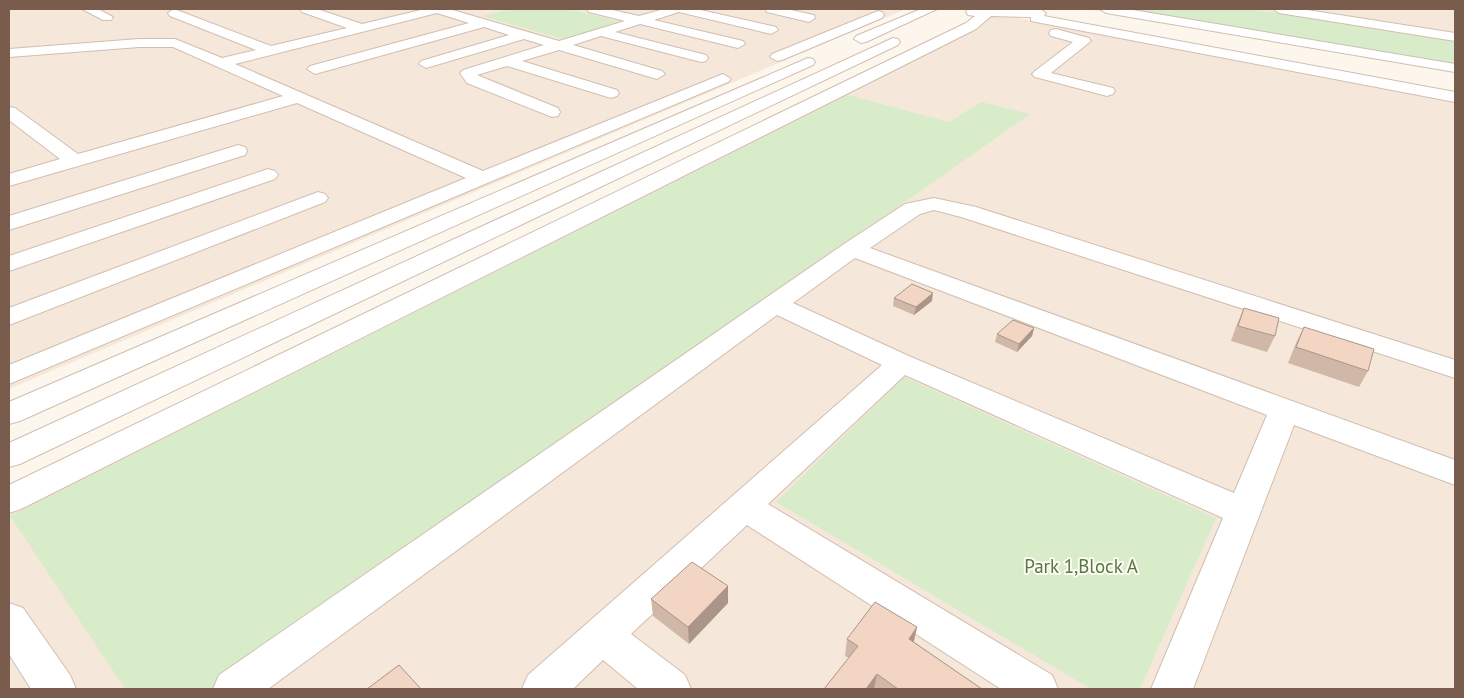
<svg xmlns="http://www.w3.org/2000/svg" width="1464" height="698" viewBox="0 0 1464 698" font-family="'PT Sans',sans-serif">
<style>
.residential{fill:#f5e8da}
.green{fill:#d8ecc9}
.lines{fill:none;stroke-linecap:round;stroke-linejoin:round}
.minor-casing{stroke:#d1beb0;stroke-width:2}
.minor{fill:#fff;fill-rule:evenodd}
.wall{fill:#d1b7a8}
.shaded-wall{fill:#aa9588}
.building{fill:#f3d5c3;stroke:#aa9588}
.labels{text-anchor:middle;dominant-baseline:central;stroke-width:4;stroke-linejoin:round;paint-order:stroke}
.near-park-label{font-size:19px;fill:#537a41;stroke:#fffaf3}
</style>
<rect width="100%" height="100%" fill="#fdf6ec"/>
<path class="residential" d="M9,9H906L9,389Z
M1085,9H1455V72Z
M997,14L1455,101V689H9V509Z"/>
<path class="green" d="M511,9H570L620,22L562,39L482,16Z
M1123,9H1252L1455,41V64Z
M848,95L949,122L981,102L1030,114L214,689H125L10,516Z
M904,377L1216,518L1140,689H1091L776,502Z"/>
<g class="lines">
<defs>
<path id="minor" d="M82,9H98L113,17L111,20H103Z
M174,9L271,46L347,28L302,12L300,9H317L362,24L425,9H449L559,41L625,21L589,12L587,9H608L639,16L664,9H696L776,27L778,30L771,34L679,12L654,20L743,41L745,44L738,48L640,24L615,32L706,55L708,58L706,61L701,62L601,36L573,45L662,71L665,74L657,79L559,50L522,61L617,90L619,93L617,96L611,98L507,66L477,75L558,108L560,112L558,116L552,117L467,83L460,73L463,70L544,45L524,39L426,68L419,64L421,61L509,35L484,27L315,74L307,69L310,66L469,23L437,13L235,64L483,171L718,76L723,74L731,79L728,82L9,384V365L466,178L297,103L9,186V174L60,159L9,120V107L15,108L78,154L283,96L173,47H139L9,57V49L139,39H175L222,58L256,50L170,16L168,13Z
M765,9H786L814,15L815,18L809,22L767,12Z
M921,9H937L866,42L861,43L854,39L856,36Z
M968,9H1040L1046,13L1044,16L1455,92V102L1036,22L1031,21V17L991,16L976,29L21,509L9,513V485L966,23L975,16L968,15L966,12Z
M1100,9H1127L1455,64V72L1106,13Z
M1273,9H1301L1455,33V41L1279,13Z
M878,11L882,12L884,15L882,18L782,60L777,61L770,57L772,54Z
M1056,29L1089,38L1091,41L1051,73L1113,88L1115,91L1113,94L1107,96L1035,77L1032,74L1035,71L1073,42L1051,36L1049,33L1051,30Z
M893,38L898,39L900,42L898,45L20,464L9,467V443Z
M808,58L813,59L815,62L813,65L20,421L9,424V402Z
M238,145L245,147L247,151L245,155L9,230V216Z
M268,169L275,171L278,175L275,179L9,271V256Z
M318,192L325,194L328,198L325,202L9,325V308Z
M934,198L976,207L1455,360V378L961,217L934,210L920,214L870,248L1455,460V485L1294,425L1193,689H1151L1223,518L905,375L768,504L1052,675L1058,689H1001L747,525L631,634L685,675L691,689H638L603,660L573,689H522L528,675L882,365L777,315L268,689H213L219,675L844,244L905,204ZM855,258L1267,415L1234,493L911,357L793,303Z
M9,603L23,608L70,675L76,689H31L9,654Z"/>
</defs>
<use href="#minor" class="minor-casing"/>
<use href="#minor" class="minor"/>
</g>
<path class="wall" d="M894,298L932,301L914,315L893,306Z
M1244,308L1275,336L1267,352L1231,341L1237,324Z
M1304,327L1368,371L1359,387L1288,363L1296,343Z
M1034,328L1032,336L1017,352L995,342L997,334Z
M728,586V603L689,644L653,616L651,599Z
M917,627L914,642L982,689H824L849,658L845,656L847,639Z"/>
<path class="shaded-wall" d="M933,293L932,301L914,315L916,307Z
M1034,328L1032,336L1017,352L1019,344Z
M728,586V603L689,644L688,627Z
M917,627L913,644L909,639Z
M877,674L874,689H866Z"/>
<path class="building" d="M912,284L933,293L916,307L894,298Z
M1244,308L1279,318L1275,336L1238,326Z
M1013,320L1034,328L1019,344L997,334Z
M1304,327L1374,349L1368,371L1296,347Z
M692,562L728,586L688,627L651,599Z
M875,602L917,627L909,639L982,689H898L877,674L866,689H824L858,646L847,639Z
M399,665L421,689H367Z"/>
<g class="labels">
<g class="near-park-label">
<text x="1081" y="566">Park 1,Block A</text>
</g>
</g>
<rect width="1464" height="698" fill="none" stroke="#7a5c4d" stroke-width="20"/>
</svg>
